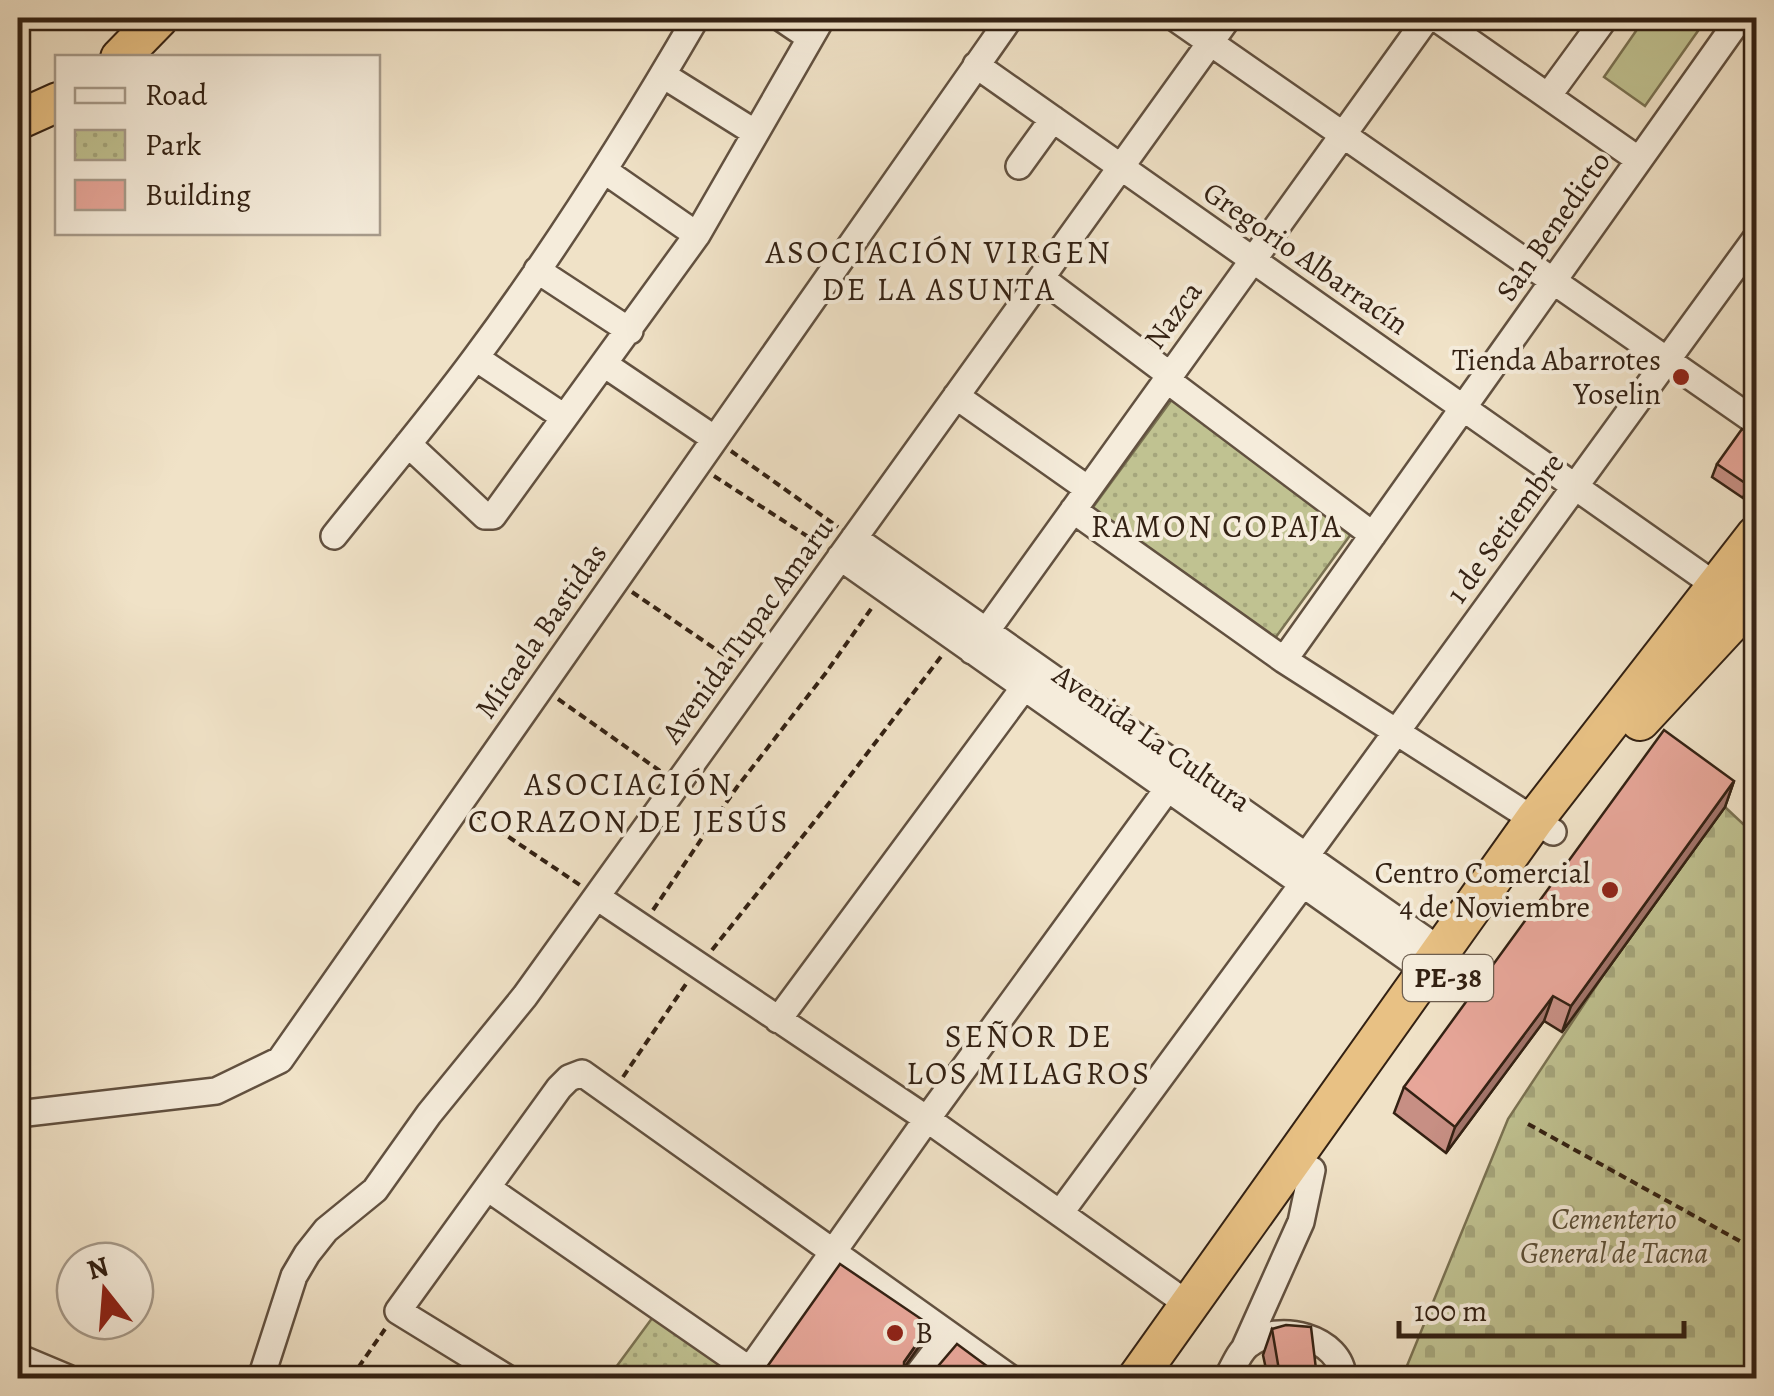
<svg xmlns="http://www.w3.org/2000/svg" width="1774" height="1396" viewBox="0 0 1774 1396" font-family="Alegreya,serif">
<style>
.green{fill:#c0c291;stroke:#7a7252;stroke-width:2.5}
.cemetery{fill:url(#cemetery-stones);stroke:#7a7252;stroke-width:2.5}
.park{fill:url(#park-dots);stroke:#7a7252;stroke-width:2.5}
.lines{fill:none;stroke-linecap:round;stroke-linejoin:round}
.minor-casing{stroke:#625140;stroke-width:30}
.highway-casing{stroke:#332113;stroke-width:42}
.path{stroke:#332113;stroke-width:4;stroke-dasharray:8 5;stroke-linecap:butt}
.minor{stroke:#f5ecdb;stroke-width:25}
.highway{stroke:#e8c184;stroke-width:38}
.wall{fill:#c78f84;stroke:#332113;stroke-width:2.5}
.shaded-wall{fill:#a2746b;stroke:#332113;stroke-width:2.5}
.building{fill:#e7a699;stroke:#332113;stroke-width:2.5}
.poi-dot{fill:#8f2418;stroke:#f5ecdb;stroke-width:4}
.labels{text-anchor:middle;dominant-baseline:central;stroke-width:8;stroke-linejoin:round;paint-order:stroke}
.shield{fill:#f5ecdb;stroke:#6d5e4f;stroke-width:2.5}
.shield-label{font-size:28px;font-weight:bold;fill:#332113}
.street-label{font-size:30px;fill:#332113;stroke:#f5ecdb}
.poi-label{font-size:30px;fill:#332113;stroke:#f5ecdb;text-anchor:end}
.park-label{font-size:30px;font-style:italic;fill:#5d5139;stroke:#f5ecdb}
.neighbourhood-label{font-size:32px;letter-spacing:2.5px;fill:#332113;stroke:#f5ecdb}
</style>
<defs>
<pattern id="cemetery-stones" width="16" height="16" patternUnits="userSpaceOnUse" patternTransform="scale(2.5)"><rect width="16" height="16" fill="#c0c291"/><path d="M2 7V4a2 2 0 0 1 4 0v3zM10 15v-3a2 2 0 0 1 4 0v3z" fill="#a5a67c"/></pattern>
<pattern id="park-dots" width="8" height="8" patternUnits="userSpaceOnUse" patternTransform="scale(2.5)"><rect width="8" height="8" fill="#c0c291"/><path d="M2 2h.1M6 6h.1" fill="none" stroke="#a5a67c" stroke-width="1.8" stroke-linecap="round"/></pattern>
</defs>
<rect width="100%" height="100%" fill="#f0e2c7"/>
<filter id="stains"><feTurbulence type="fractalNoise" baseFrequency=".002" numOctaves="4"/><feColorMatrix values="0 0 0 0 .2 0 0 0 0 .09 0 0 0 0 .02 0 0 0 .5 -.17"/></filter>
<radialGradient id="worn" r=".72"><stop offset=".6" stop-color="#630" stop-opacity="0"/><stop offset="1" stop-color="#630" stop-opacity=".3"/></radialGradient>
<path class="green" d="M1645,18H1685L1700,28L1645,106L1604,77Z"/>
<path class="cemetery" d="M1725,807L1756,836V1378H1402L1508,1119L1604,974Z"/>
<path class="park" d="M1173,398L1354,530L1273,641L1091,510Z
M653,1317L721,1363L723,1372L719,1378H608Z"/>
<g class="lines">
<defs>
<path id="minor" d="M781,18L809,37
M1175,18L1756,422
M1436,18L1639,160
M976,65L1729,595
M663,75L754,132
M1548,96L1605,18
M1019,166L1053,119
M605,171L697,235
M537,270L630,331
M1041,278L1170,375
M476,358L564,417
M604,364L715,439
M1167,380L1373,535
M956,396L1088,489
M408,444L485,516H493L697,235L822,18
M1073,510L1284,660L1553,832
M334,536C381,477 431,418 476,357C557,248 628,135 696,18
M854,538L1441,951
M840,557L1426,971
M972,651L1427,18
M1284,660L1735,25
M1306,856L1756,238
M597,897L927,1119L1189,1305
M778,1020L1034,674
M18,1114L216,1091L280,1060L1010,18
M489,1189L750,1370
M1061,1212L1313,870
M1245,1347L1301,1222L1312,1170
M18,1357L68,1378
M261,1378L294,1276L307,1254L326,1230L375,1190L429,1114L525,996L1228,18
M507,1378L398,1311L559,1088L569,1078L582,1073L1010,1378
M744,1378L927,1119L1182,769
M915,1378L948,1335
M1227,1378C1233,1368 1239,1352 1248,1345C1277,1321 1342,1337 1343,1378"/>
<path id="highway" d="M120,58L159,18
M18,120L58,102
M1640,721L1756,596
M1137,1378L1535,819L1756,535"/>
</defs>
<use href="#minor" class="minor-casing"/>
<use href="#highway" class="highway-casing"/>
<path class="path" d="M731,451L838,527
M714,476L824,547
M632,592L736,663
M558,699L660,771
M476,815L580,885
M653,910L737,787L825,674L873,606
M712,950L830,802L943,654
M623,1077L688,981
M1528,1124L1756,1250
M351,1378L385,1329"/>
<use href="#minor" class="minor"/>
<use href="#highway" class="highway"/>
</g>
<path class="wall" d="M1756,438V479L1743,498L1712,477L1717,464Z
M1756,700V722L1750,717Z
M1734,781L1725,807L1562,1032L1544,1021L1446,1153L1394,1113L1404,1087Z
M1272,1329L1312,1378H1262L1266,1369L1263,1355Z"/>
<path class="shaded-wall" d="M1756,473V479L1743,498L1748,485Z
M1734,781L1725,807L1562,1032L1571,1006Z
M1553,996L1544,1021L1446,1153L1455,1127Z
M930,1325L925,1338L899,1375L904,1362Z"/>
<path class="building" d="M1742,429L1756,438V473L1748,485L1717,464Z
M1664,730L1734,781L1571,1006L1553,996L1455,1127L1404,1087Z
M840,1264L930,1325L904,1362V1370L912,1378H753L762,1374Z
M1286,1325L1311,1327L1316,1369L1312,1378H1262L1265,1369L1280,1376L1272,1329Z
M957,1344L1003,1378H928Z"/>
<g class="poi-dot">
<circle cx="1681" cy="377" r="10"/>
<circle cx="1610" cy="890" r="10"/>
<circle cx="895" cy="1333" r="10"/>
</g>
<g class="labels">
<rect class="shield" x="1403" y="955" width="90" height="46" rx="8"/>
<g class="shield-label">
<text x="1448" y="978">PE-38</text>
</g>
<g class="street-label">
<text transform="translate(1553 226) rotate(-55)">San Benedicto</text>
<text transform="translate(1306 258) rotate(35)">Gregorio Albarracín</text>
<text transform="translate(1173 315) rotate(-54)">Nazca</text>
<text transform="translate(1505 528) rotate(-54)">1 de Setiembre</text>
<text transform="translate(541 631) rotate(-55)">Micaela Bastidas</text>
<text transform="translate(747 631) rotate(-54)">Avenida Tupac Amaru</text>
<text transform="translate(1152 738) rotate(35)">Avenida La Cultura</text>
</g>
<g class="poi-label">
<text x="1661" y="360">Tienda Abarrotes<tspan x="1661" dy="34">Yoselin</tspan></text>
<text x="1590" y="873">Centro Comercial<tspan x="1590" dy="34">4 de Noviembre</tspan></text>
<text x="915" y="1333" text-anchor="start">B</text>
</g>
<g class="park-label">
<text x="1614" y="1219">Cementerio<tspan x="1614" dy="34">General de Tacna</tspan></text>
</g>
<g class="neighbourhood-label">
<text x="939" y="252">ASOCIACIÓN VIRGEN<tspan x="939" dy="37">DE LA ASUNTA</tspan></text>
<text x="1217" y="526">RAMON COPAJA</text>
<text x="629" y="784">ASOCIACIÓN<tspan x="629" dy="37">CORAZON DE JESÚS</tspan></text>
<text x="1029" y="1036">SEÑOR DE<tspan x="1029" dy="37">LOS MILAGROS</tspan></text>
</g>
</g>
<rect width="1774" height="1396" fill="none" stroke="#f0e2c7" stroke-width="60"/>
<rect x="20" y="20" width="1734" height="1356" fill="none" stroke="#332113" stroke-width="5"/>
<rect x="30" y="30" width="1714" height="1336" fill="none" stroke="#332113" stroke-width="2.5"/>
<rect x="55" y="55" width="325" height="180" fill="#f5ecdb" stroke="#a79b8b" stroke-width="2.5"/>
<rect x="75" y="88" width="50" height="15" fill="#f5ecdb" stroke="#a79b8b" stroke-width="2.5"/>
<text x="145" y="105" font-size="30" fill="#332113">Road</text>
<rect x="75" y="130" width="50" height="30" fill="url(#park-dots)" stroke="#a79b8b" stroke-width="2.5"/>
<text x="145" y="155" font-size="30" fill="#332113">Park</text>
<rect x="75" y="180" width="50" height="30" fill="#e7a699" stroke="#a79b8b" stroke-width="2.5"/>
<text x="145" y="205" font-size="30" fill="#332113">Building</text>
<g transform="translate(105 1291) rotate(343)"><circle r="48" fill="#f5ecdb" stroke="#a79b8b" stroke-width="2.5"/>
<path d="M0-8L18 38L0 25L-18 38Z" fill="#8f2418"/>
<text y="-15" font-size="28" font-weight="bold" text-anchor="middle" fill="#332113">N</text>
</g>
<path d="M1399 1321v15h285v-15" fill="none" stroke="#332113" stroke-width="5"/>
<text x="1414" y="1321" font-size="30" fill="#332113" stroke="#f5ecdb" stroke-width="8" paint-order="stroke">100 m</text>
<rect width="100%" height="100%" filter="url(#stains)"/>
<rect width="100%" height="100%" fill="url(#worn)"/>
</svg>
